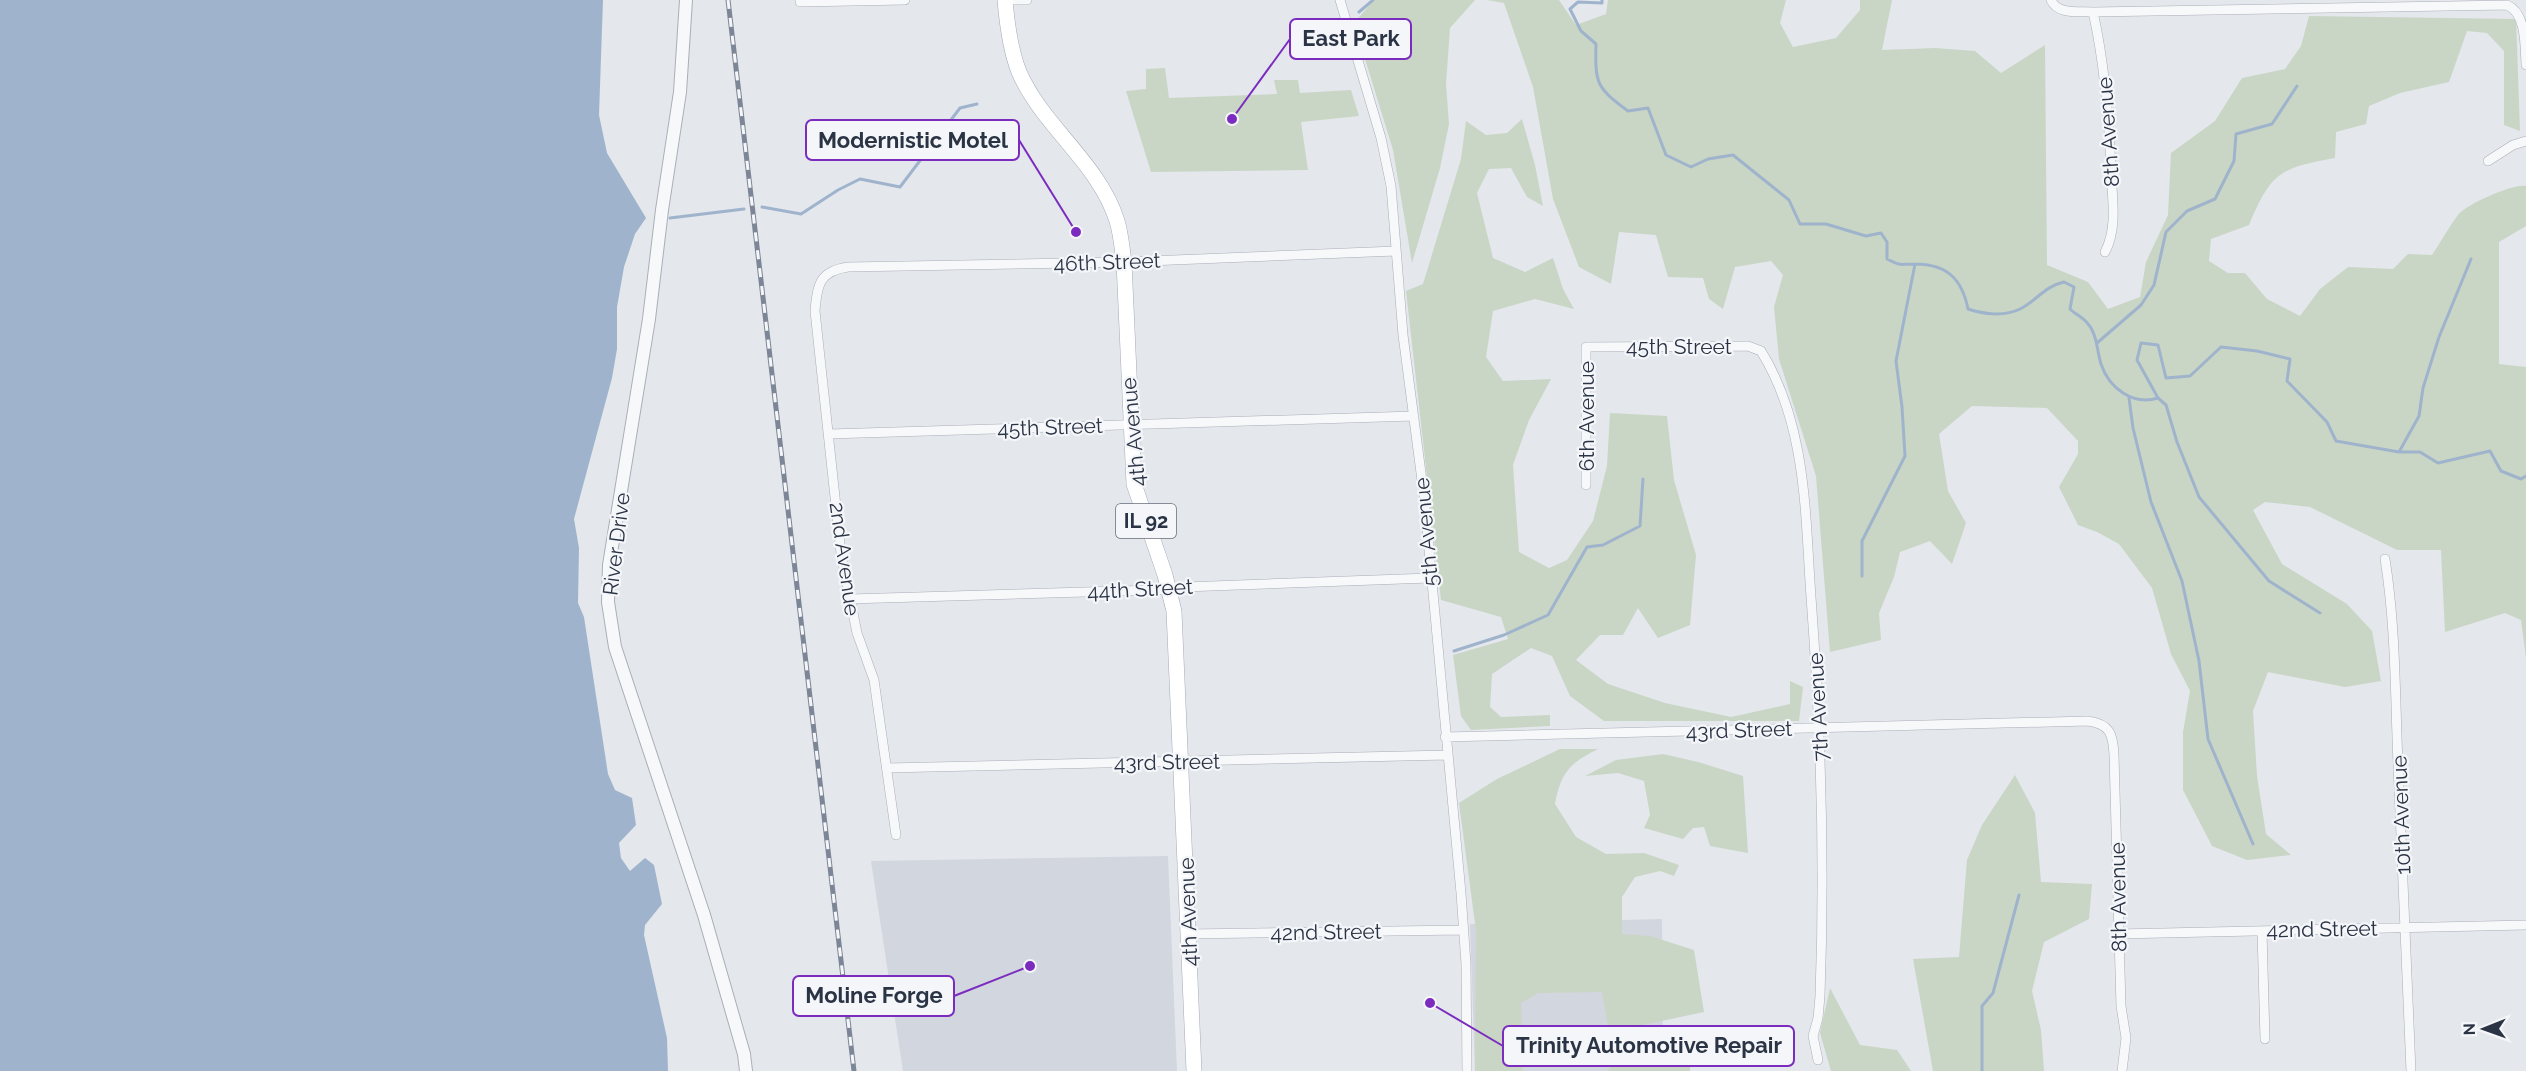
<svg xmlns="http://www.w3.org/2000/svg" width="2526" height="1071" viewBox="0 0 2526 1071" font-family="Raleway,sans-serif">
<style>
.built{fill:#d2d6de}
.green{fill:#c9d6c5}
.water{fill:#9fb4cc}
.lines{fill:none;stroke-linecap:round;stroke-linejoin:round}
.stream{stroke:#9fb4cc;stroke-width:3}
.minor-casing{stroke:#a9aeb7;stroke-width:10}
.tertiary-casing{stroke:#a9aeb7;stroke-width:14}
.primary-casing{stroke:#a3abb8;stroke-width:16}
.minor{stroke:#f7f8fa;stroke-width:9}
.tertiary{stroke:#f7f8fa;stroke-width:12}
.primary{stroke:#fff;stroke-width:15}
.rail-casing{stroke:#7d8696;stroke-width:5}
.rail{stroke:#f4f6f9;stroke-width:3;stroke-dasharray:9;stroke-linecap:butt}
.labels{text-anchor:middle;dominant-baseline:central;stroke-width:4.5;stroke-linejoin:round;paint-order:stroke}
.shield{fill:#f4f6f9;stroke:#676e7b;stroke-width:1.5}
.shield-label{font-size:20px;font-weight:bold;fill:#2b3445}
.street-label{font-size:21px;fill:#2b3445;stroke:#f4f6f9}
.leader{fill:none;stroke:#7b2cbf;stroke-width:2}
.callout-dot{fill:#7b2cbf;stroke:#f4f6f9;stroke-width:2}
.callout{fill:#f4f6f9;stroke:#7b2cbf;stroke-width:2}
.callout-label{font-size:22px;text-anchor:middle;font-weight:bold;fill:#2b3445}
</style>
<rect width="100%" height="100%" fill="#e4e7ec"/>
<path class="built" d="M1168,856L1177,1071H903L871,861Z
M1662,919L1663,1071H1475L1470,924Z"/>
<path class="green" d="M1374,0H1475L1450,28L1446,84L1449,124L1440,168L1412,263L1393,150L1354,23Z
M1487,0H1559L1576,25L1606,14L1608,0H1786L1780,23L1793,47L1836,38L1860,10V0H1892L1882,50L1935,48L1975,51L2001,73L2045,45L2047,265L2088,282L2108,309L2140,297L2146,262L2168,215L2171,153L2215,121L2242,78L2285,69L2301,46L2309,16L2516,19L2520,131L2504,125V51L2487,33L2467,31L2449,82L2400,93L2369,106L2366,124L2336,132L2335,158C2279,168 2271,173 2249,225L2211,239L2209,261L2228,273H2245L2267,299L2300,316L2320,289L2348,267L2393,269L2408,254L2432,255C2441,242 2448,228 2458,215C2467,204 2512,184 2526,186V226L2499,242V364L2526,367V658L2521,620L2505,613L2445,632L2441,550H2397L2310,507L2265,502L2253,510L2282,564L2347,604L2372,631L2381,681L2345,687L2268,672L2253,711L2257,776L2266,834L2291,855L2247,860L2212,846L2183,790V732L2190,691L2171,654L2152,588L2119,544L2097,532L2078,525L2059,487L2078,454V441L2047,408L1972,406L1939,434L1948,491L1966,523L1952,564L1930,541L1900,552L1894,577L1879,613L1881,640L1830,652L1816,476L1779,359L1774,307L1783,275L1771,261L1735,267L1723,309L1709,299L1703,278L1668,277L1656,235L1619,232L1611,284L1579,267L1553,199L1533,87L1504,3Z
M1165,68L1169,98L1277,94L1274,80H1298L1300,93L1351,90L1359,116L1301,122L1308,170L1151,172L1126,91L1146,89V69Z
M1522,119L1535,165L1543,206L1527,197L1511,168L1489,169L1477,193L1493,258L1525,272L1553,258L1563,289L1574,309L1535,299L1493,311L1486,357L1503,381L1551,379L1529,420L1513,465L1519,552L1549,568L1567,560L1593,521L1607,466L1610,413L1667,416L1674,480L1696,555L1690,625L1658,638L1638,608L1623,635H1600L1576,660L1608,684L1665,703L1731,717L1790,704V681L1803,687L1799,721H1604L1570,696L1552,656L1531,648L1492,674L1490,707L1501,717L1550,715V726L1471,730L1461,716L1453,655L1508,639L1501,617L1441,600L1406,291L1423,284L1461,159L1466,121L1486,135L1507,133Z
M1560,749H1598C1570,763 1561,772 1555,804L1576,837L1606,854L1644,853L1679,865L1674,876L1660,871L1635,877L1622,897V934L1650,936L1694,950L1704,1012L1609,1032L1602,992L1538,993L1521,1003L1523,1071H1475L1476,931L1459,803L1497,779Z
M1663,754L1698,762L1743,776L1748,853L1710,846L1704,827L1693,828L1683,839L1644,828L1650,815L1644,781L1618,773L1585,776L1616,760Z
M2015,775L2035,813L2041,882L2092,884L2089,919L2044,942L2032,991L2041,1030L2044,1071H1933L1913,959L1959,957L1967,860L1982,825Z
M1830,988L1860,1045L1897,1050L1911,1071H1831L1820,1033Z
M1691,1039L1690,1071H1608L1613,1060Z"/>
<path class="water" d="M0,0H603L599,115L607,153L646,218L635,234L624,267L617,307V349L612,378L574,519L579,548L578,603L584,617L608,774L615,790L632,798L636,825L619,843L621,858L630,871L645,858L654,865L662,904L645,925L644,935L667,1038L668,1071H0Z"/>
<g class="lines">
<path class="stream" d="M1602,0V3L1578,2L1570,9L1581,31L1596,44C1595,84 1596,87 1628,111L1648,108L1666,155L1691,167L1708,159L1733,155L1789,200L1800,224H1826L1866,236L1881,233L1887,242V259C1903,267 1899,264 1915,264C1947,264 1962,279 1968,309C1983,314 2004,317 2020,309C2036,301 2045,286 2064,282L2074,287L2070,309C2075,314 2084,318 2088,324C2097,334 2097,351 2101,364C2109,388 2133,406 2158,398L2137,360L2141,343L2158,345L2166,378L2190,376L2221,347L2257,351L2290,359L2287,381L2327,422L2336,441L2399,452H2420L2438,463L2490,451L2501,471L2521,479L2526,476
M1359,12L1373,0
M762,207L801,214L838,190L860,179L900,187L960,108L977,104
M670,218L744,209
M2097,343L2141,305L2154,285L2166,232L2187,211L2215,199L2234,161L2236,134L2272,124L2297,86
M2129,398L2133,428L2151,502L2182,581L2199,661L2208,739L2253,844
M2158,398L2166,405L2177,442L2199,497L2269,581L2320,613
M2399,452L2419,416L2423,388L2439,337L2471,259
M1862,576V541L1905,456L1902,407L1896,361L1915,264
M1454,651L1504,635L1548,615L1587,547L1603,545L1640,526L1643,479
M1982,1071V1006L1993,993L2019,895"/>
<defs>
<path id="minor" d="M800,0V2L905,0
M1011,0H1027
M1340,0L1381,138L1391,186L1403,335L1424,496L1461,893L1466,964L1467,1071
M2051,0C2058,15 2078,11 2093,12L2507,5C2526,13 2525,44 2526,65
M2093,12C2105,65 2109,117 2111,171C2112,198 2118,227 2105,252
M2488,161L2513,145L2526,141
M829,434L1414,416
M1586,485V347L1748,346L1761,351C1807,425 1805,514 1811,597C1821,730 1825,862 1820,996L1818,1018L1813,1036L1818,1060
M2385,559C2396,628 2395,695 2398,764C2402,867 2407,969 2411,1071
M849,599L1155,590L1184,587L1430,578
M1445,737L2088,721C2110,724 2113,734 2114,755L2121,1006L2126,1038L2122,1071
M887,768L1447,755
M896,835L874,680L857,633L841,553L815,311C817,284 820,271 848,267L1124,262L1396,251
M2262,931L2265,1039
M1188,934L1463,930
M2118,934L2526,925"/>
<path id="tertiary" d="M686,0L680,92L662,210L649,319L609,565L608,602L615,647L704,915L744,1054L746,1071"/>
<path id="primary" d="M1005,0C1007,24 1010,49 1019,72C1043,127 1099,163 1117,221C1121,234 1122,248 1124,262L1134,484L1165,575L1174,611L1194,1071"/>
</defs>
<use href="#minor" class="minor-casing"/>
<use href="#tertiary" class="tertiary-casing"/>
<use href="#primary" class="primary-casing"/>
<use href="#minor" class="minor"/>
<use href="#tertiary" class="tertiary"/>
<use href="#primary" class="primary"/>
<defs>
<path id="rail" d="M728,0L854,1071"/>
</defs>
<use href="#rail" class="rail-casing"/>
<use href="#rail" class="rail"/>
</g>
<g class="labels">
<rect class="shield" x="1116" y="504" width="60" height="34" rx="4.5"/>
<g class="shield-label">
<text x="1146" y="521">IL 92</text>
</g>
<g class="street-label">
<text transform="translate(2108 132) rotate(-94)">8th Avenue</text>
<text transform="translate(1107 262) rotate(-2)">46th Street</text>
<text x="1679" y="346">45th Street</text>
<text transform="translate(1586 416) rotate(-90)">6th Avenue</text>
<text transform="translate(1050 427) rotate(-2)">45th Street</text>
<text transform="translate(1133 432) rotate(-95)">4th Avenue</text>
<text transform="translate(1426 532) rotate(-95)">5th Avenue</text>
<text transform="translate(616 544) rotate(-83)">River Drive</text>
<text transform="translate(845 559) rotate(82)">2nd Avenue</text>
<text transform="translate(1140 589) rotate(-3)">44th Street</text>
<text transform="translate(1818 707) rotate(-93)">7th Avenue</text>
<text transform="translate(1739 730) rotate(-2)">43rd Street</text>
<text transform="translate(1167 762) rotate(-1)">43rd Street</text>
<text transform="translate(2401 815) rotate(-92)">10th Avenue</text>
<text transform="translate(2118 897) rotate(-91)">8th Avenue</text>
<text transform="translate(1188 912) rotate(-92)">4th Avenue</text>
<text transform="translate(2322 929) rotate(-1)">42nd Street</text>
<text transform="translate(1326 932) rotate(-1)">42nd Street</text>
</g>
</g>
<path class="leader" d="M1232 119L1290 39M1076 232L1019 140M1030 966L954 996M1430 1003L1503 1046"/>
<g class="callout-dot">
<circle cx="1232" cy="119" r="6"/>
<circle cx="1076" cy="232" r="6"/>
<circle cx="1030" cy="966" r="6"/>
<circle cx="1430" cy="1003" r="6"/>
</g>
<g class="callout">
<rect x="1290" y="19" width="121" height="40" rx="6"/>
<rect x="806" y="120" width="213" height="40" rx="6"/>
<rect x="793" y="976" width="161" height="40" rx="6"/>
<rect x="1503" y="1026" width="291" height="40" rx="6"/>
</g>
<g class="callout-label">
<text x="1351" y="46">East Park</text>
<text x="913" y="148">Modernistic Motel</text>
<text x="874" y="1003">Moline Forge</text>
<text x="1649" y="1053">Trinity Automotive Repair</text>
</g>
<g transform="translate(2484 1029) rotate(269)" stroke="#f4f6f9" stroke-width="4.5" paint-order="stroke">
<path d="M0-4.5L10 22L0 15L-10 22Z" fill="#2b3445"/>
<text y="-9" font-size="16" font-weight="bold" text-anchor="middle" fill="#2b3445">N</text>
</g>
</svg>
